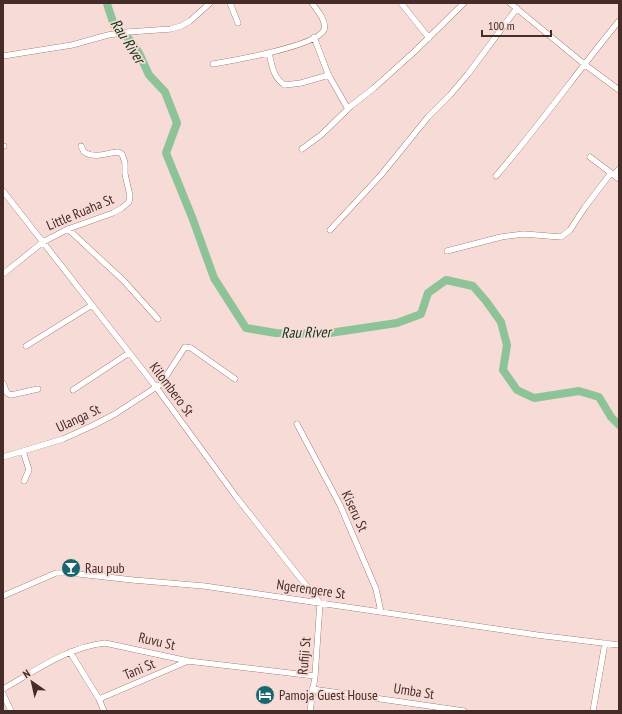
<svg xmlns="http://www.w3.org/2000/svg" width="622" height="714" viewBox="0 0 622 714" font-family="'PT Sans Narrow',sans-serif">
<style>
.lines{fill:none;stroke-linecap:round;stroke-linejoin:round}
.river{stroke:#8dc396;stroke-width:8}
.minor-casing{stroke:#824a42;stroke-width:6}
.minor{stroke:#fff;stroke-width:5.5}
.labels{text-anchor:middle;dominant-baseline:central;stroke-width:3.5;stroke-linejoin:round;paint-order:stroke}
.street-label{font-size:14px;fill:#462c28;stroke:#f6dbd6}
.poi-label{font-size:14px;fill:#462c28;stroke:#f6dbd6;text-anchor:start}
.water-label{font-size:15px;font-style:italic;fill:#0a3417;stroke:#f6dbd6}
</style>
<rect width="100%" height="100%" fill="#f6dbd6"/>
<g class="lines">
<path class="river" d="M107,3L108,7L114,25L130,40L139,53L149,75L165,92L177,123L166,153L192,217L214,278L246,328L276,333L323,334L397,323L421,314L428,293L446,280L473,286L486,301L501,322L507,345L503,370L517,390L534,398L579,391L599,397L611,417L619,425"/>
<defs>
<path id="minor" d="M230,3L238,23
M401,3L429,38
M510,3L584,64L619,90
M314,37L328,74L348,109
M269,53C272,65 273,78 285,85L301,83L329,75
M3,56L72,45L108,35L128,32L171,29L181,26L190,21L210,3
M213,64C231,61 317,46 324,30C327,21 317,10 312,3
M3,146H4
M302,149L321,135L351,106L374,88L414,52L464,3
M590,157L619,179
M614,175L619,169
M496,176C539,126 577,72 619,21
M3,191L156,387L237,498L320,603L315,676L310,711
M68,229L124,281L158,319
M330,230L381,175L428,117L450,95L468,74L517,8
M447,251L501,237L524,234L561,237L570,230L585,207L611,173
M3,274L43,242L68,229L113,213L122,208L129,202L130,196L125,174V163L122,154L118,152C106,153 95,159 84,152L81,146
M26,346L92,305
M3,383L7,393L11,395L38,389
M73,390L129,353
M297,424L340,505L376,589L381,612
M23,451L29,470L24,481
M3,457L63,439L94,425L115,414L161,384L185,347L191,348L235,379
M3,596L56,573H70L133,580L204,586L537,635L619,645
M70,652L99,699L104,711
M3,689C35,671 68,647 105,643L188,661L315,676
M312,689L464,711
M3,694L11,711
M99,699L188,661
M593,711L605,643"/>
</defs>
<use href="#minor" class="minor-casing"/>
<use href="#minor" class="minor"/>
</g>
<defs>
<symbol id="bar-disc" viewBox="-11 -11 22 22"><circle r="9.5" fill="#196570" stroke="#f6dbd6"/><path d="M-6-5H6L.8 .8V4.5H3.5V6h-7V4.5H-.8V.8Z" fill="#fff"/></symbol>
<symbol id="hotel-disc" viewBox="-11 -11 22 22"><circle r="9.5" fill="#196570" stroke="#f6dbd6"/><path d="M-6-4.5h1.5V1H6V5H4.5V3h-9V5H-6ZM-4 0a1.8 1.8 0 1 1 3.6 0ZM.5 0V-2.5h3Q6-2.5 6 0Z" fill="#fff"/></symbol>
</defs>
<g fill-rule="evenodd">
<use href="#bar-disc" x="60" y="557" width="22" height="22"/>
<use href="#hotel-disc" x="254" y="684" width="22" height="22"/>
</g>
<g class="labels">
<g class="street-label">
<text transform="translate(80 212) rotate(-23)">Little Ruaha St</text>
<text transform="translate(172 389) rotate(53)">Kilombero St</text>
<text transform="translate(78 418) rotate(-25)">Ulanga St</text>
<text transform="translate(355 511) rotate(65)">Kiseru St</text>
<text transform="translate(311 589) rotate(8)">Ngerengere St</text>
<text transform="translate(157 641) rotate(13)">Ruvu St</text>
<text transform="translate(304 656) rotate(-85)">Rufiji St</text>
<text transform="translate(139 669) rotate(-23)">Tani St</text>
<text transform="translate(414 691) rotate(9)">Umba St</text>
</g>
<g class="poi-label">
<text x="85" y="568">Rau pub</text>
<text x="279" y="695">Pamoja Guest House</text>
</g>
<g class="water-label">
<text transform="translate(128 41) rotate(57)">Rau River</text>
<text transform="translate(306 332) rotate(-1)">Rau River</text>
</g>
</g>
<rect width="622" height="714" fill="none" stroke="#462c28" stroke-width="8"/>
<g transform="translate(32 682) rotate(326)" stroke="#f6dbd6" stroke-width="3" paint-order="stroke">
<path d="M0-3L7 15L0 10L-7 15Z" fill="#462c28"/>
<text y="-6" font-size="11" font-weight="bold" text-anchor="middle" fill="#462c28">N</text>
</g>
<path d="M482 30v6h69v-6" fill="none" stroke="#462c28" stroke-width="2"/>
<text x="488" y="30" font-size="12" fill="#462c28" stroke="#f6dbd6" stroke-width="3" paint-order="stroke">100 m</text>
</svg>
